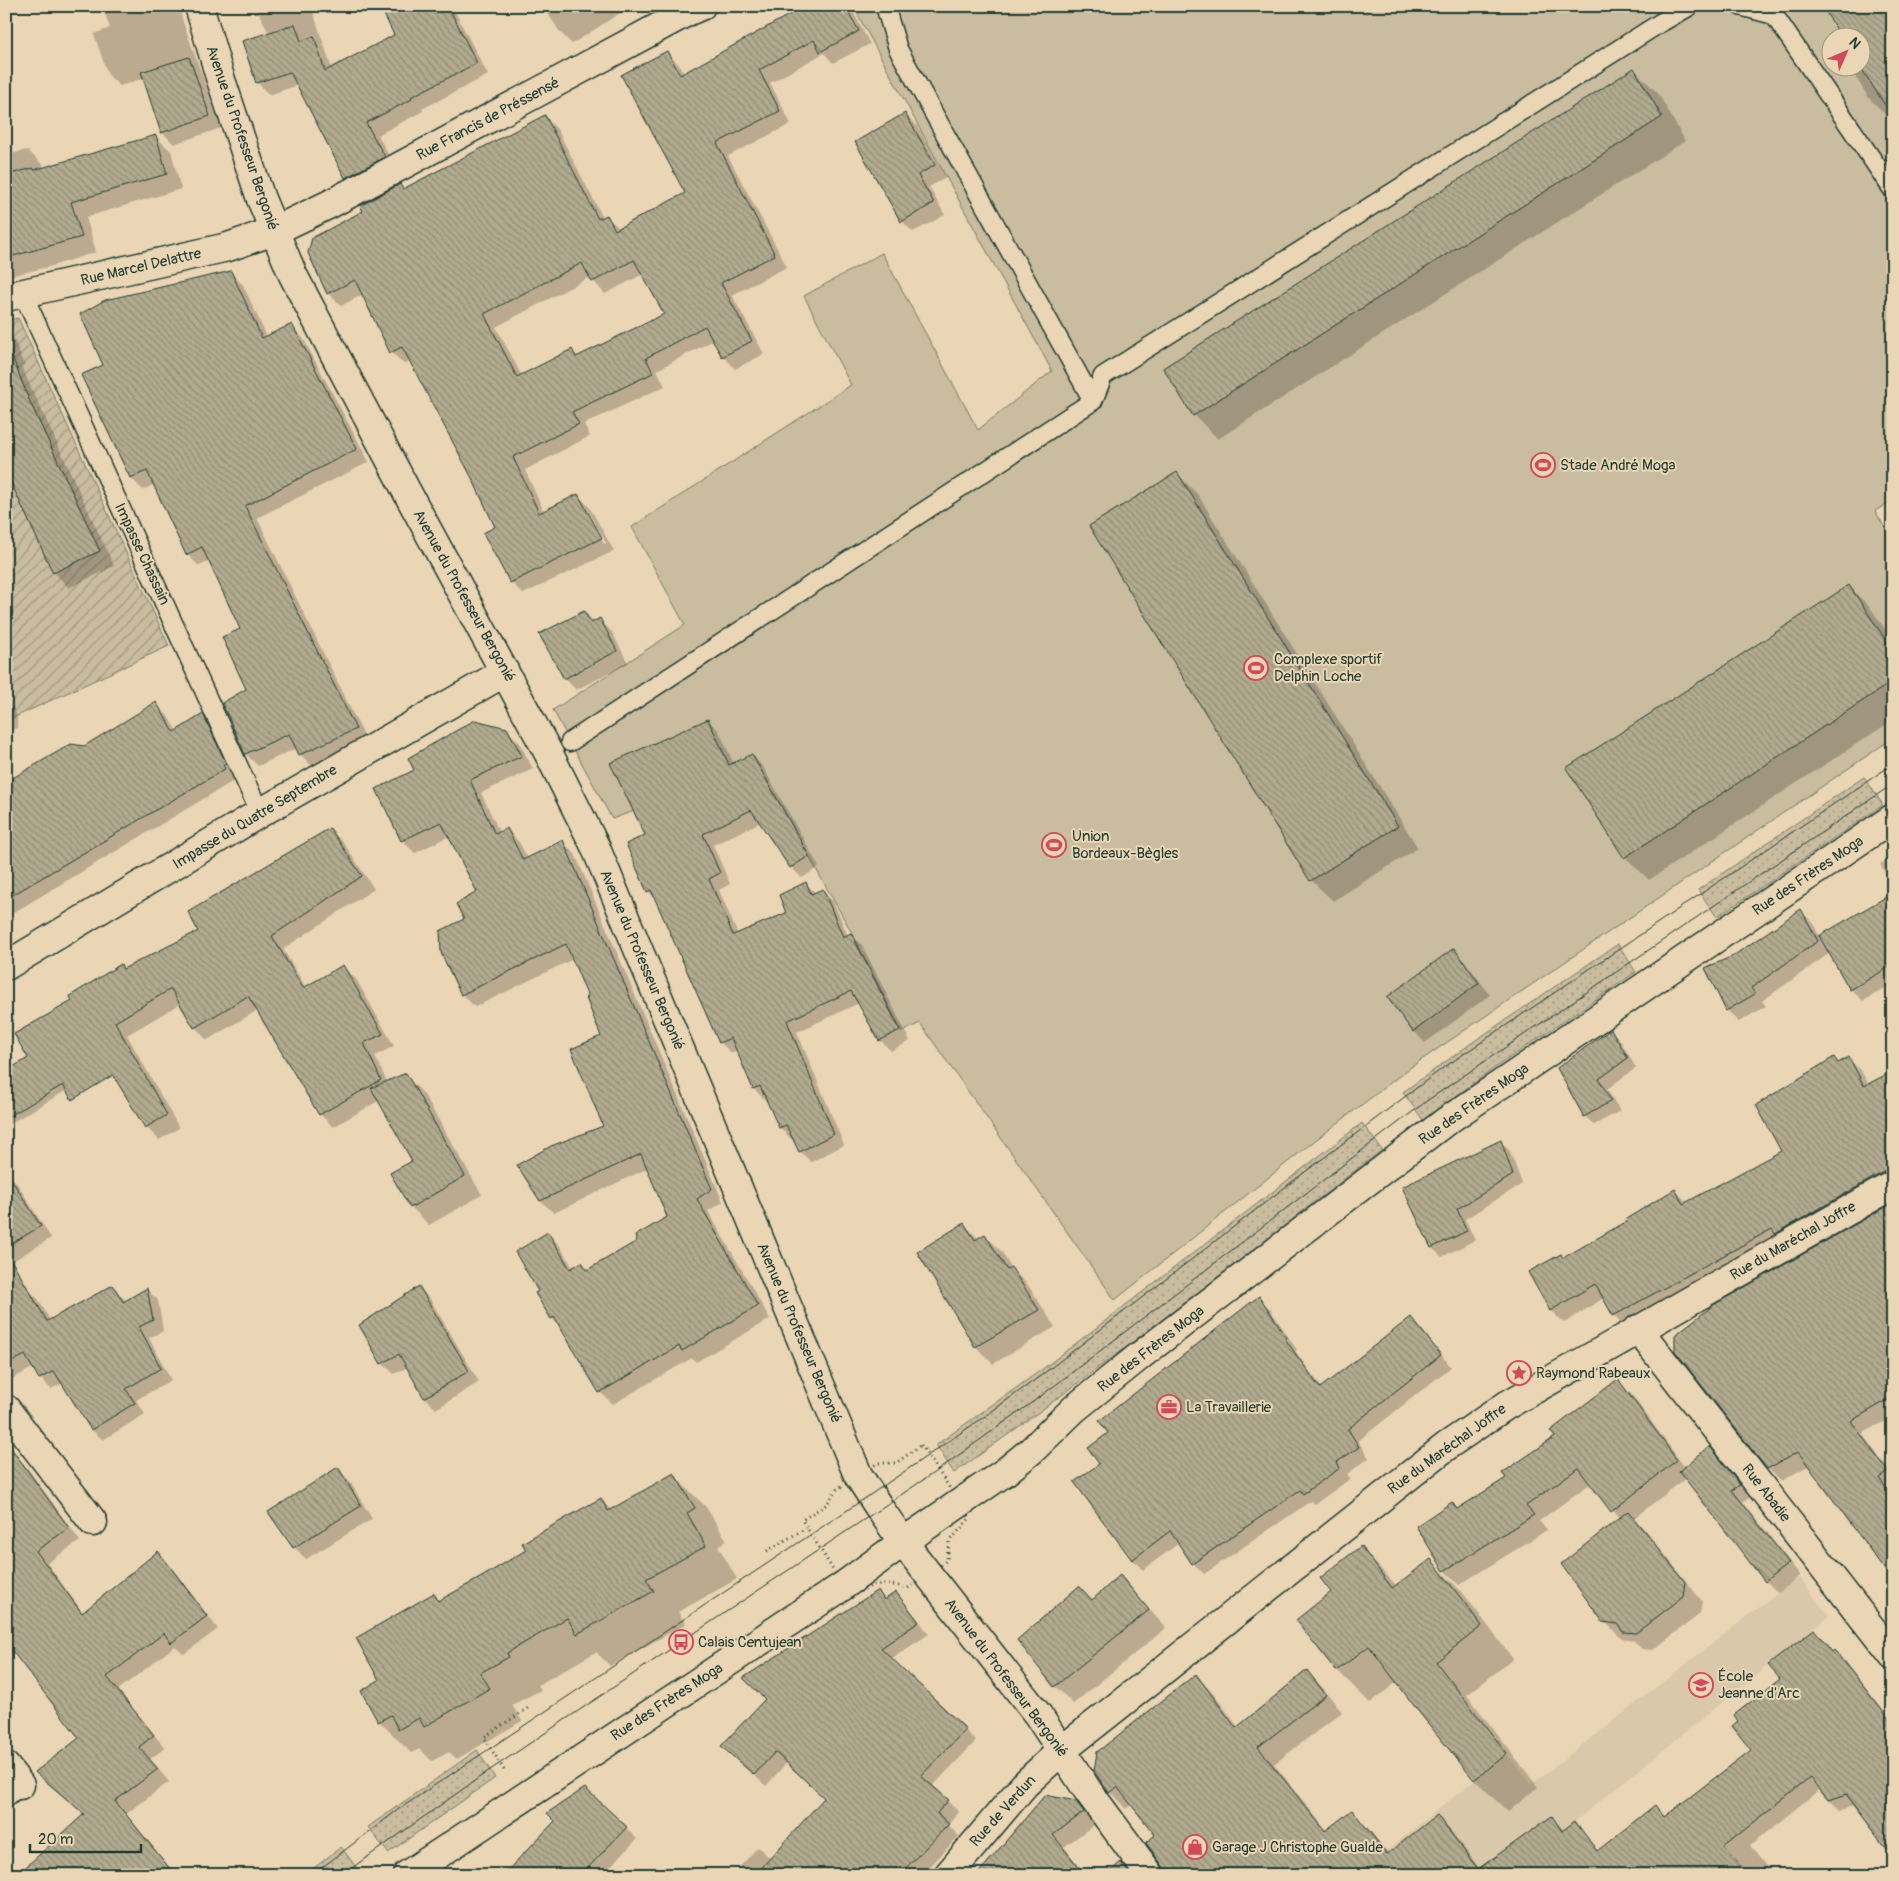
<svg xmlns="http://www.w3.org/2000/svg" width="1899" height="1881" viewBox="0 0 1899 1881" font-family="Pangolin,sans-serif">
<style>
.built{fill:#d9c8a9}
.grass{fill:url(#grass-dots);stroke:#747c6a}
.garden{fill:url(#garden-furrows);stroke:#747c6a}
.pitch{fill:#c9bc9f;stroke:#747c6a;fill-rule:evenodd}
.shadow{fill:#0003;fill-rule:evenodd}
.building{fill:url(#building-back-hatch);stroke:#1f3d34;fill-rule:evenodd}
.lines{fill:none;stroke-linecap:round;stroke-linejoin:round}
.service-casing{stroke:#1f3d34;stroke-width:21}
.minor-casing{stroke:#1f3d34;stroke-width:31}
.path{stroke:#1f3d34;stroke-width:3;stroke-dasharray:1 4;stroke-linecap:butt}
.service{stroke:#ead5b4;stroke-width:18}
.minor{stroke:#ead5b4;stroke-width:28}
.tram{stroke:#1f3d34;stroke-width:1}
.labels{text-anchor:middle;dominant-baseline:central;stroke-width:4;stroke-linejoin:round;paint-order:stroke}
.street-label{font-size:15px;fill:#1f3d34;stroke:#ead5b4}
.poi-label{font-size:15px;fill:#1f3d34;stroke:#ead5b4;text-anchor:start}
</style>
<defs>
<pattern id="grass-dots" width="8" height="8" patternUnits="userSpaceOnUse" patternTransform="scale(1.25)"><rect width="8" height="8" fill="#c9bc9f"/><path d="M2 2h.1M6 6h.1" fill="none" stroke="#a39a82" stroke-width="1.8" stroke-linecap="round"/></pattern>
<pattern id="garden-furrows" width="10" height="10" patternUnits="userSpaceOnUse" patternTransform="scale(1.25)"><rect width="10" height="10" fill="#c9bc9f"/><path d="M-1 1l2-2M0 10L10 0M9 11l2-2" fill="none" stroke="#a39a82"/></pattern>
<pattern id="building-back-hatch" width="6" height="6" patternUnits="userSpaceOnUse" patternTransform="scale(1.25)"><rect width="6" height="6" fill="#b2ab90"/><path d="M-1 5l2 2M0 0l6 6M5-1l2 2" fill="none" stroke="#908c76"/></pattern>
</defs>
<rect width="100%" height="100%" fill="#ead5b4"/>
<filter id="ink" filterUnits="userSpaceOnUse"><feTurbulence type="fractalNoise" baseFrequency=".02" numOctaves="2"/><feDisplacementMap in="SourceGraphic" scale="10" xChannelSelector="R" yChannelSelector="G"/><feConvolveMatrix kernelMatrix="1 2 1 2 8 2 1 2 1" color-interpolation-filters="sRGB"/></filter>
<g filter="url(#ink)">
<path class="built" d="M1798,1577L1829,1616L1563,1831L1596,1875H1357L1507,1754L1531,1785Z"/>
<path class="grass" d="M1864,777L1883,805L1717,917L1698,890Z
M1618,944L1636,972L1496,1067L1423,1120L1403,1092L1476,1040Z
M1362,1123L1382,1150C1240,1259 1101,1370 954,1473L936,1445L1044,1368Z
M477,1750L495,1778L388,1853L368,1827Z
M341,1847L361,1874L360,1875H305Z"/>
<path class="garden" d="M18,318L169,646L6,721V321Z"/>
<path class="pitch" d="M853,6H1893V500L1875,511L1893,541V738L1411,1067L1313,1142L1115,1300L920,1023L902,1032L852,933L765,778L656,803L612,819L553,710L685,625L632,527L851,385L804,296L882,253L978,430L1052,371ZM1832,38H1862V68H1832Z"/>
<path class="shadow" d="M102,6H179L182,19L221,128L174,144L162,132L144,78L120,86L108,75L94,34L110,28Z
M255,6H311L332,69L396,35L381,6H461L454,10L488,75L422,109L423,111L378,135L396,169L359,189L347,177L298,85L269,95L257,82L269,33Z
M543,6H631L572,44L560,32Z
M808,6H850L870,44L833,63L824,53L770,83L791,124L728,156L787,267L732,295L764,354L735,369L723,356L714,340L657,370L665,386L584,424L590,436L525,470L544,512L578,495L590,508L614,551L523,594L511,582L496,528L473,477L411,361L404,364L391,352L363,294L341,306L328,293L310,253L404,190L544,116L557,129L603,218L606,216L619,228L687,193L667,52L679,65L684,74ZM643,274L666,315L578,357L572,350L522,376L496,327L590,277L605,294ZM584,508H587L606,543L604,544Z
M1893,6V116L1889,118L1868,97L1850,68H1862V38Z
M1634,70L1658,93L1685,141L1218,439L1194,415L1165,368Z
M905,114L917,126L946,177L929,187L945,215L913,232L902,221Z
M155,136L171,151L181,189L86,217L96,252L52,266L6,277V155L27,150L43,165V168Z
M231,273L243,285L267,337L291,326L303,338L369,462L257,518L367,742L312,766L300,754L297,748L258,766L246,754L223,704L248,689L241,629L210,561L199,566L187,554L155,484L143,490L131,478L83,375L105,365Z
M6,332L14,339L24,365L21,366L114,566L69,588L54,572L6,469Z
M1177,473L1198,495L1418,848L1333,901L1311,880Z
M1849,586L1872,610L1893,641V720L1649,880L1625,857Z
M584,612L595,623L600,620L612,632L628,663L576,690L565,678Z
M6,697L10,701L17,717V728L6,732Z
M156,704L167,715L177,731L203,716L214,727L236,775L233,776L235,780L6,917V778L10,781L84,747Z
M708,720L719,731L734,764L752,756L763,767L819,867L802,878L791,867L761,822L713,845L730,884L719,890L738,935L787,914L806,884L816,893L822,890L833,901L848,936L851,934L862,945L910,1041L891,1051L880,1040L859,1003L797,1032L844,1145L811,1162L800,1151L793,1138L791,1139L780,1128L767,1098L765,1100L754,1089L738,1050L731,1053L720,1042L656,899L648,891L646,836Z
M506,729L519,742L533,769L481,793L500,833L507,829L519,842L528,859L562,841L575,854L723,1202L708,1211L770,1319L696,1362L692,1358L613,1404L600,1392L561,1328L552,1318L540,1291L548,1234L560,1246L573,1268L582,1263L589,1270L639,1241L669,1218L648,1168L554,1213L541,1201L519,1166L605,1126L603,1037L590,998L573,959L475,1007L462,994L466,920L478,893L449,836L415,853L403,841L378,790Z
M330,830L343,842L374,889L283,949L306,988L343,967L356,979L394,1046L375,1056L387,1082L405,1075L423,1093L482,1195L429,1225L411,1207L392,1174L414,1161L380,1100L333,1127L320,1114L258,1010L207,1040L195,1027L180,1004L127,1035L179,1128L159,1140L146,1127L120,1084L106,1067L6,1126V1072L30,1059L74,1002L121,966L124,969L200,932Z
M1893,858V887L1880,864Z
M1801,911L1812,922L1820,937L1865,930L1893,977V984L1863,1001L1851,989L1830,953L1762,1001L1766,1006L1739,1022L1727,1010L1706,968L1733,957Z
M1454,950L1465,961L1490,995L1425,1043L1414,1031Z
M1611,1031L1620,1040L1636,1068L1607,1089L1620,1111L1594,1125L1585,1116Z
M1834,1058L1839,1063L1848,1058L1861,1071L1869,1085L1893,1072V1187L1626,1328L1614,1315L1604,1298L1564,1323L1551,1311L1530,1273L1564,1259L1629,1222L1675,1190L1688,1203L1783,1151Z
M1501,1142L1510,1151L1522,1184L1465,1219L1475,1240L1442,1257L1432,1248L1403,1188Z
M6,1171L16,1182L51,1238L13,1261L6,1254Z
M1893,1204V1417L1862,1434L1893,1476V1490L1891,1492L1893,1494V1581L1810,1465L1781,1481L1768,1469L1677,1350Z
M964,1225L979,1239L985,1235L1002,1252L1012,1270L1028,1285L1055,1327L993,1364L976,1347L919,1252Z
M113,1287L126,1301L147,1290L158,1300L163,1331L149,1338L171,1380L136,1400L145,1414L103,1440L92,1430L63,1383L51,1389L40,1378L34,1367L12,1379L6,1373V1300L27,1288L38,1299L50,1320Z
M419,1288L430,1299L479,1382L436,1409L425,1398L408,1367L394,1374L382,1363Z
M1259,1298L1270,1309L1297,1350L1295,1351L1322,1388L1411,1319L1422,1330L1451,1367L1358,1441L1369,1458L1347,1474L1350,1479L1315,1504L1311,1501L1204,1574L1193,1563L1179,1543L1143,1570L1132,1559L1101,1464L1110,1434Z
M1617,1381L1632,1395L1685,1468L1710,1448L1721,1460L1751,1497L1743,1502L1800,1575L1778,1593L1766,1581L1686,1478L1634,1518L1645,1530L1702,1601L1700,1614L1653,1650L1642,1649L1634,1641L1622,1639L1604,1621L1620,1519L1591,1483L1539,1521L1547,1530L1459,1585L1445,1571L1418,1526L1458,1510L1507,1479L1557,1437Z
M14,1454L26,1466L80,1541L47,1563L83,1613L158,1553L170,1565L218,1629L184,1654L175,1646L118,1690L165,1748L150,1759L169,1782L126,1814L176,1875H20L85,1815L54,1786L93,1752L6,1641Z
M338,1469L349,1480L372,1519L306,1559L294,1547Z
M673,1475L706,1507L727,1541L718,1546L737,1579L678,1612L686,1624L610,1666L596,1652L538,1685L541,1690L512,1705L522,1721L457,1759L449,1752L432,1761L420,1749L411,1753L379,1721L381,1680L434,1595L440,1601L528,1551L601,1500L611,1510Z
M1361,1548L1397,1586L1431,1561L1463,1593L1513,1659L1467,1695L1538,1787L1508,1812L1475,1780L1397,1682L1370,1703L1337,1670L1298,1620L1333,1593Z
M1120,1577L1166,1628L1073,1704L1055,1686L1092,1601Z
M878,1591L886,1600L896,1593L907,1605L929,1634L891,1659L976,1741L932,1787L959,1812L948,1825L959,1836L922,1875H744L738,1869L758,1847L771,1859L825,1798L787,1762L766,1786L734,1757Z
M1813,1630L1833,1653L1834,1651L1845,1662L1893,1723V1849L1855,1805L1839,1810L1820,1789L1750,1846L1773,1875H1177L1157,1835L1132,1804L1126,1809L1110,1792L1095,1771L1196,1676L1212,1692L1239,1728L1307,1671L1323,1688L1342,1712L1274,1764L1327,1831L1351,1812L1368,1828L1389,1854L1437,1817L1452,1832L1480,1869L1552,1818L1567,1833L1587,1861L1655,1807L1666,1817L1753,1750L1781,1679Z
M1075,1802L1095,1824L1064,1847L1086,1875H988Z
M626,1828L637,1839L602,1875H498L513,1866Z"/>
<path class="building" d="M380,6H448L477,63L411,97L412,99L366,123L385,157L345,178L290,72L256,83L242,41L295,24L301,41L314,36L325,71L394,35Z
M805,6H845L859,31L820,52L814,40L759,70L780,111L717,143L775,255L721,283L752,341L722,357L705,326L646,358L653,373L572,412L579,424L513,457L539,513L578,494L602,538L510,583L483,533L495,527L472,478L402,347L390,353L355,280L327,294L308,253L312,238L363,211L360,206L400,184L403,189L545,115L598,219L607,215L615,230L685,193L621,75L667,51L680,75ZM634,260L664,314L576,357L572,349L517,377L484,314L582,263L592,282Z
M1822,6H1893V117L1861,68L1862,38H1842Z
M189,57L210,116L161,133L141,72Z
M1634,68L1662,117L1193,416L1163,368Z
M905,113L935,165L918,175L934,203L901,222L855,142Z
M156,135L167,174L71,202L82,237L6,258V175L33,168L34,170Z
M231,271L262,338L292,324L357,449L245,506L356,729L299,755L289,734L245,754L222,703L246,689L222,637L240,629L202,547L186,555L147,471L130,478L81,375L103,365L80,314L105,300Z
M8,346L29,400L100,551L53,573L6,472V347Z
M1177,472L1398,826L1310,881L1089,526Z
M1849,585L1893,651V681L1624,858L1566,768Z
M584,611L591,623L600,618L617,651L564,679L539,634Z
M156,702L174,732L203,714L226,763L223,765L225,769L6,899V782L71,744L84,746Z
M708,719L729,765L752,754L809,856L790,868L751,810L703,834L720,873L709,879L733,935L786,913L779,895L806,882L811,894L823,889L843,937L851,933L900,1030L879,1041L851,991L787,1021L834,1134L799,1152L786,1125L779,1128L760,1086L753,1089L731,1038L719,1043L651,890L647,892L626,844L645,835L610,763Z
M475,720L507,728L522,756L470,780L495,834L507,828L523,860L563,840L712,1189L697,1199L758,1306L682,1351L679,1346L599,1393L554,1317L551,1319L535,1293L538,1291L515,1252L548,1232L570,1269L582,1262L587,1270L637,1241L635,1236L667,1217L641,1154L540,1201L517,1165L551,1146L603,1126L571,1049L601,1036L586,998L588,997L566,944L461,995L441,953L440,931L464,919L456,904L477,892L441,822L401,841L376,789L414,770L408,758Z
M330,828L362,876L272,936L303,988L343,965L383,1034L364,1043L381,1080L319,1115L248,996L194,1028L171,989L115,1022L167,1115L145,1128L113,1075L72,1100L63,1085L6,1118V1071L28,1058L14,1034L72,1001L70,996L121,964L123,969L198,931L188,912Z
M1893,893V965L1850,990L1819,936Z
M1801,909L1818,941L1751,988L1755,994L1726,1011L1705,968L1733,956Z
M1454,948L1479,983L1413,1032L1387,997Z
M1611,1029L1628,1058L1599,1079L1611,1101L1584,1117L1557,1068Z
M1834,1057L1838,1063L1849,1057L1864,1086L1893,1071V1169L1885,1171L1775,1234L1772,1229L1613,1316L1595,1284L1550,1311L1528,1272L1561,1254L1563,1258L1627,1221L1626,1219L1675,1189L1683,1204L1781,1151L1756,1105Z
M406,1073L465,1176L410,1208L390,1173L412,1161L371,1088Z
M1501,1140L1513,1175L1457,1209L1467,1231L1431,1248L1402,1187Z
M6,1171L41,1226L6,1247Z
M1893,1203V1397L1851,1421L1888,1472L1879,1478L1893,1497V1581L1798,1452L1767,1469L1675,1351V1335L1715,1304Z
M964,1223L975,1240L985,1234L1007,1270L1011,1267L1039,1310L975,1347L917,1252Z
M6,1251L47,1321L113,1285L123,1302L147,1288L153,1320L139,1327L161,1368L126,1389L135,1403L91,1430L54,1371L39,1379L25,1355L6,1365Z
M419,1286L469,1371L424,1398L399,1354L381,1364L359,1325Z
M1259,1296L1287,1338L1285,1339L1320,1388L1411,1317L1441,1355L1348,1429L1359,1447L1337,1462L1340,1468L1303,1494L1300,1490L1192,1564L1170,1531L1132,1560L1074,1482L1099,1464L1088,1448L1108,1433L1099,1421Z
M1618,1379L1677,1460L1611,1512L1578,1468L1526,1506L1534,1515L1444,1571L1416,1526L1452,1502L1457,1509L1506,1478L1502,1473L1555,1437L1550,1431Z
M6,1441L69,1528L36,1551L82,1613L158,1551L207,1616L171,1643L164,1633L107,1677L154,1735L139,1747L158,1769L115,1801L175,1875H17L84,1814L35,1772L79,1738L6,1643Z
M1710,1446L1740,1485L1732,1490L1789,1563L1765,1582L1679,1471Z
M338,1467L361,1506L293,1548L268,1512Z
M674,1473L695,1508L687,1513L706,1546L646,1579L654,1591L577,1634L567,1618L507,1653L509,1657L480,1673L490,1688L424,1727L419,1718L398,1730L391,1715L378,1722L361,1691L379,1680L356,1638L434,1593L438,1601L480,1578L526,1550L522,1543L601,1498L608,1511Z
M1628,1511L1685,1582L1683,1597L1636,1633L1623,1632L1617,1624L1603,1622L1561,1564Z
M1361,1546L1392,1588L1431,1559L1482,1626L1436,1662L1507,1754L1474,1780L1418,1711L1369,1646L1336,1671L1296,1620L1331,1592L1320,1578Z
M1120,1575L1149,1610L1054,1687L1017,1640L1079,1586L1092,1600Z
M878,1590L884,1600L896,1592L919,1622L881,1648L966,1729L921,1776L949,1800L937,1813L949,1824L899,1875H755L824,1798L775,1752L754,1775L721,1746L765,1699L743,1678Z
M1814,1629L1832,1652L1834,1650L1893,1724V1857L1846,1794L1828,1800L1810,1778L1724,1846L1748,1875H1165L1163,1866L1146,1843L1155,1835L1117,1787L1109,1793L1094,1771L1097,1752L1196,1674L1236,1728L1307,1670L1326,1695L1258,1747L1325,1831L1352,1810L1387,1854L1437,1815L1478,1869L1552,1816L1562,1831L1575,1821L1597,1851L1655,1805L1664,1817L1751,1750L1732,1726L1738,1721L1734,1715L1780,1679L1768,1665Z
M585,1788L627,1827L581,1875H503L555,1821L547,1813Z
M1045,1795L1076,1801L1084,1812L1053,1835L1085,1875H977Z
M1121,1862L1130,1875H1106Z"/>
<g class="lines">
<defs>
<path id="service" d="M1740,6L1774,15L1893,190
M23,294L260,813
M1093,401L1103,376L1660,23L1690,6
M570,742L1093,401L898,49L885,6
M6,1798L20,1785"/>
<path id="minor" d="M199,6L219,74L261,199L293,275L407,492L549,754L595,846L858,1475L880,1509L903,1542L1038,1715L1088,1791L1150,1875
M6,297L228,247L274,231L330,204L687,12L701,6
M6,966L260,813L505,672
M1638,1329L1893,1656
M6,1409L93,1522
M6,1767L20,1785
M407,1875L843,1586L903,1542L1005,1472L1032,1450L1074,1409L1141,1355L1445,1122L1893,818
M948,1875L1025,1784L1061,1751L1448,1445L1507,1405L1893,1185"/>
</defs>
<use href="#service" class="service-casing"/>
<use href="#minor" class="minor-casing"/>
<path class="path" d="M921,1445L970,1518L949,1542L947,1560L929,1575L908,1588C879,1581 875,1583 850,1597L802,1520L827,1504L836,1490L878,1463H896Z
M767,1551L806,1528
M504,1770L484,1737L531,1706"/>
<use href="#service" class="service"/>
<use href="#minor" class="minor"/>
<path class="tram" d="M312,1875L399,1809L870,1495L981,1419L1043,1374L1297,1178L1443,1068L1893,764
M342,1875L487,1772L938,1470L1041,1396L1428,1100L1893,784"/>
</g>
</g>
<defs>
<symbol id="stadium-ring" viewBox="-11 -11 22 22"><circle r="9.5" fill="#ead5b4" stroke="#d1495b" stroke-width="1.5"/><path d="M0-5a6.5 5 0 1 0 0 10a6.5 5 0 1 0 0-10ZM-3.5-1.8h7v3.6h-7Z" fill="#d1495b"/></symbol>
<symbol id="sight-ring" viewBox="-11 -11 22 22"><circle r="9.5" fill="#ead5b4" stroke="#d1495b" stroke-width="1.5"/><path d="M0-6L1.8-2.2L6-1.7L2.9 1.2L3.7 5.4L0 3.3L-3.7 5.4L-2.9 1.2L-6-1.7L-1.8-2.2Z" fill="#d1495b"/></symbol>
<symbol id="office-ring" viewBox="-11 -11 22 22"><circle r="9.5" fill="#ead5b4" stroke="#d1495b" stroke-width="1.5"/><path d="M-6-3h4V-5.5h4V-3h4V5H-6ZM-1-4.5V-3h2v-1.5ZM-6 0V1H6V0Z" fill="#d1495b"/></symbol>
<symbol id="bus-ring" viewBox="-11 -11 22 22"><circle r="9.5" fill="#ead5b4" stroke="#d1495b" stroke-width="1.5"/><path d="M-5-6H5V4H4V6H2V4H-2V6H-4V4H-5ZM-3.5-4V0h7V-4ZM-3.5 1.2v1.5H-2V1.2ZM2 1.2v1.5H3.5V1.2Z" fill="#d1495b"/></symbol>
<symbol id="school-ring" viewBox="-11 -11 22 22"><circle r="9.5" fill="#ead5b4" stroke="#d1495b" stroke-width="1.5"/><path d="M0-5L7-2L0 1L-7-2ZM-4 1L0 2.5L4 1V4Q0 6-4 4Z" fill="#d1495b"/></symbol>
<symbol id="shop-ring" viewBox="-11 -11 22 22"><circle r="9.5" fill="#ead5b4" stroke="#d1495b" stroke-width="1.5"/><path d="M-5-2.5h2.3a2.7 3.5 0 0 1 5.4 0H5L5.5 6h-11ZM-1.5-2.5h3a1.5 2.3 0 0 0-3 0Z" fill="#d1495b"/></symbol>
</defs>
<g fill-rule="evenodd">
<use href="#stadium-ring" x="1529" y="451" width="28" height="28"/>
<use href="#stadium-ring" x="1242" y="654" width="28" height="28"/>
<use href="#stadium-ring" x="1040" y="831" width="28" height="28"/>
<use href="#sight-ring" x="1505" y="1359" width="28" height="28"/>
<use href="#office-ring" x="1155" y="1393" width="28" height="28"/>
<use href="#bus-ring" x="667" y="1628" width="28" height="28"/>
<use href="#school-ring" x="1687" y="1671" width="28" height="28"/>
<use href="#shop-ring" x="1181" y="1833" width="28" height="28"/>
</g>
<g class="labels">
<g class="street-label">
<text transform="translate(488 119) rotate(-28)">Rue Francis de Préssensé</text>
<text transform="translate(242 138) rotate(71)">Avenue du Professeur Bergonié</text>
<text transform="translate(141 267) rotate(-13)">Rue Marcel Delattre</text>
<text transform="translate(142 554) rotate(65)">Impasse Chassain</text>
<text transform="translate(464 596) rotate(61)">Avenue du Professeur Bergonié</text>
<text transform="translate(255 817) rotate(-31)">Impasse du Quatre Septembre</text>
<text transform="translate(1808 876) rotate(-34)">Rue des Frères Moga</text>
<text transform="translate(642 960) rotate(67)">Avenue du Professeur Bergonié</text>
<text transform="translate(1474 1104) rotate(-35)">Rue des Frères Moga</text>
<text transform="translate(1793 1241) rotate(-30)">Rue du Maréchal Joffre</text>
<text transform="translate(799 1333) rotate(67)">Avenue du Professeur Bergonié</text>
<text transform="translate(1151 1349) rotate(-38)">Rue des Frères Moga</text>
<text transform="translate(1447 1449) rotate(-36)">Rue du Maréchal Joffre</text>
<text transform="translate(1766 1493) rotate(52)">Rue Abadie</text>
<text transform="translate(1006 1678) rotate(53)">Avenue du Professeur Bergonié</text>
<text transform="translate(667 1702) rotate(-33)">Rue des Frères Moga</text>
<text transform="translate(1003 1811) rotate(-48)">Rue de Verdun</text>
</g>
<g class="poi-label">
<text x="1560" y="465">Stade André Moga</text>
<text x="1274" y="659">Complexe sportif<tspan x="1274" dy="17">Delphin Loche</tspan></text>
<text x="1072" y="836">Union<tspan x="1072" dy="17">Bordeaux-Bègles</tspan></text>
<text x="1536" y="1373">Raymond Rabeaux</text>
<text x="1186" y="1407">La Travaillerie</text>
<text x="698" y="1642">Calais Centujean</text>
<text x="1718" y="1676">École<tspan x="1718" dy="17">Jeanne d'Arc</tspan></text>
<text x="1212" y="1847">Garage J Christophe Gualde</text>
</g>
</g>
<rect width="1899" height="1881" fill="none" stroke="#ead5b4" stroke-width="25"/>
<rect x="12" y="12" width="1874" height="1856" fill="none" stroke="#1f3d34" stroke-width="2" filter="url(#ink)"/>
<g transform="translate(1846 52) rotate(45)"><circle r="24" fill="#ead5b4" stroke="#999881"/>
<path d="M0-4L9 19L0 12L-9 19Z" fill="#d1495b"/>
<text y="-8" font-size="14" font-weight="bold" text-anchor="middle" fill="#1f3d34">N</text>
</g>
<path d="M30 1844v8h111v-8" fill="none" stroke="#1f3d34" stroke-width="2.5"/>
<text x="38" y="1844" font-size="15" fill="#1f3d34" stroke="#ead5b4" stroke-width="4" paint-order="stroke">20 m</text>
</svg>
